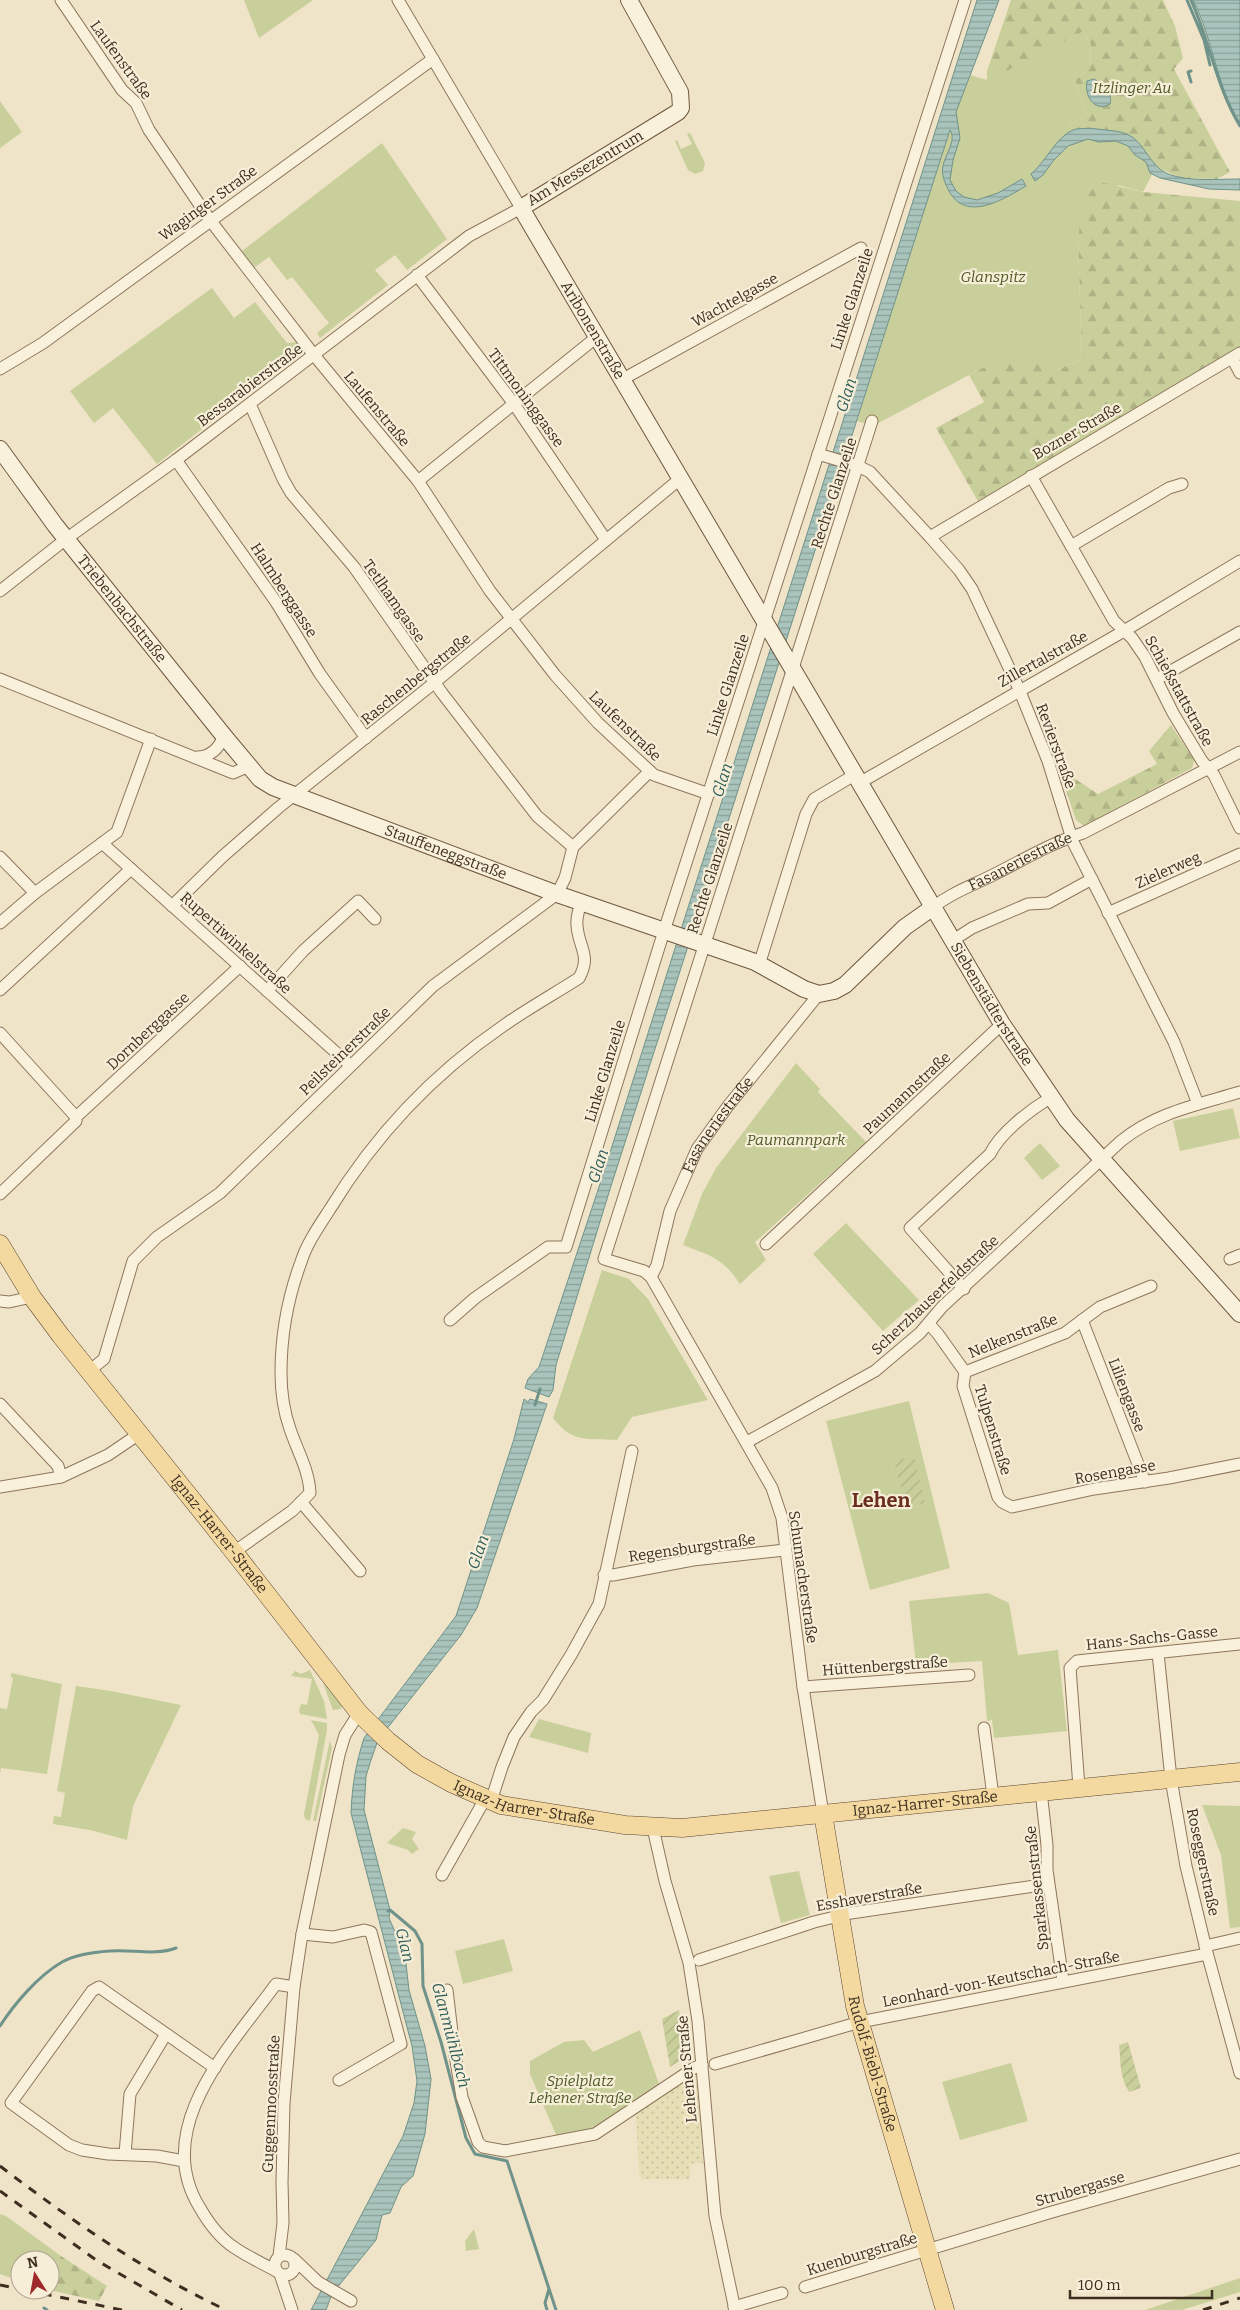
<svg xmlns="http://www.w3.org/2000/svg" width="1240" height="2310" viewBox="0 0 1240 2310" font-family="Bitter,serif">
<style>
.farmland{fill:url(#farmland-dots)}
.green{fill:#c9cf9b}
.forest{fill:url(#forest-firs)}
.garden{fill:url(#garden-furrows)}
.water{fill:url(#water-rules);stroke:#6f938a}
.lines{fill:none;stroke-linecap:round;stroke-linejoin:round}
.stream{stroke:#6f938a;stroke-width:3}
.street-casing{stroke:#8d765c;stroke-width:13}
.secondary-casing{stroke:#6f573f;stroke-width:18}
.primary-casing{stroke:#5b4430;stroke-width:19}
.street{stroke:#faf1dc;stroke-width:11}
.secondary{stroke:#faf1dc;stroke-width:16}
.primary{stroke:#f3d9a0;stroke-width:18}
.rail{stroke:#3d2e20;stroke-width:3;stroke-dasharray:9 9;stroke-linecap:butt}
.labels{text-anchor:middle;dominant-baseline:central;stroke-width:4.5;stroke-linejoin:round;paint-order:stroke}
.street-label{font-size:15px;fill:#3d2e20;stroke:#f7eed8}
.park-label{font-size:15px;font-style:italic;fill:#4d5a26;stroke:#f7eed8}
.water-label{font-size:16px;font-style:italic;fill:#2f5d5a;stroke:#f7eed8}
.district-label{font-size:20px;font-weight:bold;fill:#6b2e1e;stroke:#f7eed8}
</style>
<defs>
<pattern id="farmland-dots" width="8" height="8" patternUnits="userSpaceOnUse" patternTransform="scale(1.25)"><rect width="8" height="8" fill="#e6deb5"/><path d="M2 2h.1M6 6h.1" fill="none" stroke="#c6bf9b" stroke-width="1.8" stroke-linecap="round"/></pattern>
<pattern id="forest-firs" width="22" height="20" patternUnits="userSpaceOnUse" patternTransform="scale(1.25)"><rect width="22" height="20" fill="#c9cf9b"/><path d="M5 1l3.5 6h-7zM16 11l3.5 6h-7z" fill="#aeb285"/></pattern>
<pattern id="garden-furrows" width="10" height="10" patternUnits="userSpaceOnUse" patternTransform="scale(1.25)"><rect width="10" height="10" fill="#c9cf9b"/><path d="M-1 1l2-2M0 10L10 0M9 11l2-2" fill="none" stroke="#aeb285"/></pattern>
<pattern id="water-rules" width="6" height="5" patternUnits="userSpaceOnUse" patternTransform="scale(1.25)"><rect width="6" height="5" fill="#a9c4bc"/><path d="M0 2.5h6" fill="none" stroke="#8ba098"/></pattern>
</defs>
<rect width="100%" height="100%" fill="#f0e4c8"/>
<path class="farmland" d="M694,2073L698,2079L703,2163L690,2164V2179H642L639,2174L636,2115L642,2108Z"/>
<path class="green" d="M244,0H313L259,38Z
M1082,32L1091,44L1090,68L1075,80L1087,114L1069,125L1073,130L1089,128L1126,134L1156,167L1143,192L1118,185L1078,239L1082,359L1057,370L986,366L873,426L857,421L953,120L970,75L987,80Z
M0,101L22,132L0,148Z
M690,133L705,163L703,171L695,174L688,170L675,141L677,140L681,149L692,144L687,134Z
M382,143L447,239L407,270L395,255L375,270L388,285L320,338L317,333L329,323L292,277L287,280L269,257L255,267L242,251Z
M212,288L234,318L255,302L287,343L297,342L304,350L157,464L113,408L94,423L70,391Z
M796,1063L820,1089L818,1092L866,1142L755,1242L766,1260L740,1284C723,1258 711,1256 683,1245L702,1194L716,1168Z
M1233,1108L1240,1138L1180,1151L1173,1121Z
M1040,1143L1060,1166L1042,1180L1024,1158Z
M846,1223L919,1300L883,1331L813,1254Z
M602,1270L629,1279L648,1299L708,1400L632,1417L617,1440C587,1438 573,1444 553,1418Z
M909,1401L950,1568L870,1590L826,1421Z
M988,1593L1009,1603L1018,1655L1058,1650L1067,1731L994,1738L992,1720L987,1721L982,1661L916,1665L909,1601Z
M310,1670L324,1701L327,1719L300,1714L299,1711L301,1704L307,1705L312,1679L291,1676L295,1671L301,1674Z
M11,1673L62,1684L47,1774L1,1768L0,1774V1708L7,1709L13,1678L11,1677Z
M323,1683L342,1705L341,1709L333,1710Z
M76,1686L111,1691L181,1705L133,1806L127,1840L90,1830L53,1824L54,1816L61,1817L65,1793L57,1791Z
M539,1719L591,1733L588,1753L529,1737Z
M311,1720L327,1723V1730L310,1821L305,1819L304,1814L319,1735Z
M330,1740L332,1748L316,1821H313Z
M1202,1805L1240,1806V1927L1230,1928L1221,1855Z
M403,1828L416,1832L412,1839L419,1849L412,1854L408,1850L387,1843Z
M799,1871L810,1915L781,1923L769,1876Z
M504,1939L513,1971L463,1984L455,1951Z
M640,2030L659,2084L592,2129L557,2137L530,2074V2061L564,2042L584,2040L593,2052Z
M1011,2063L1028,2121L960,2140L942,2082Z
M0,2214L6,2216L61,2256L50,2281V2260H20V2281L0,2274Z
M474,2229L479,2249L466,2251L465,2241Z
M1240,2278V2292L1182,2310H1145Z"/>
<path class="forest" d="M1011,0H1163L1175,26L1183,58L1174,69L1230,172L1217,179L1181,178L1156,167L1137,141L1089,128L1073,130L1069,125L1087,114L1075,80L1090,68L1091,44L1082,32L987,81V71Z
M1101,182L1143,192L1240,201V348L979,503L936,428L984,402L969,375L986,366L1048,359L1057,370L1082,359L1078,239L1086,183Z
M1171,725L1194,760L1192,768L1084,826L1076,820L1062,778L1069,775L1098,794L1157,764L1149,751Z
M61,2256L107,2286L99,2301L49,2290L50,2281Z"/>
<path class="garden" d="M914,1456L925,1503L906,1508L894,1461Z
M679,2010L687,2056L670,2067L662,2019Z
M1128,2042L1141,2088L1129,2092C1119,2076 1121,2062 1119,2045Z"/>
<path class="water" d="M977,0H999L956,112L960,138L953,160L950,180L956,191L964,197L977,200L998,193L1022,179L1026,186C1004,199 966,223 949,191C945,183 941,175 943,166C945,154 957,141 950,130L611,1186L556,1365L553,1390L549,1397L525,1388L528,1379L539,1367L600,1184Z
M1193,0H1240V123C1216,85 1213,39 1193,0Z
M1094,79C1104,85 1113,91 1110,104C1094,113 1084,95 1087,81Z
M1089,128C1101,130 1116,130 1127,134C1145,142 1149,166 1168,174C1189,182 1217,179 1240,179V190L1209,189L1160,178L1150,173L1146,162L1135,155L1128,146L1116,141L1099,142L1088,139L1068,146L1053,161L1043,175L1035,181L1031,174C1045,163 1056,137 1073,130C1077,128 1084,129 1089,128Z
M524,1399L528,1402L530,1399L547,1404L477,1608L461,1635L378,1740L371,1760L366,1776L364,1810L390,1910L389,1918L405,1955L409,1990L425,2046L431,2079L425,2134L413,2176L401,2187L390,2213L382,2215L376,2240L332,2294L326,2310H311L403,2136L414,2103L417,2081L412,2046L351,1813C352,1786 356,1763 364,1738L456,1616L514,1439Z"/>
<g class="lines">
<path class="stream" d="M1187,0L1204,40L1210,65
M1191,0C1210,41 1216,87 1240,126
M1191,71L1188,72L1191,82
M535,1405L540,1389
M388,1911L390,1910L415,1931L422,1944L423,1986L441,2042L466,2138L475,2154L507,2161L556,2310
M0,2026C15,2003 38,1976 62,1962C75,1955 95,1952 110,1951C132,1949 155,1956 176,1948
M44,2308L47,2310
M547,2310L545,2303L549,2289"/>
<defs>
<g id="street">
<path d="M61,0L122,90L136,103L149,130L210,220L314,355L418,481L490,591L555,675L598,723L654,775L709,794"/>
<path d="M417,275L514,404L606,540"/>
<path d="M1232,358L1240,373"/>
<path d="M0,369L43,343L433,59"/>
<path d="M623,379L861,248"/>
<path d="M250,404L283,479L291,493L354,567L442,693L537,816L573,847"/>
<path d="M818,454L858,466L870,472L930,537L959,570L972,589L1019,689L1048,761L1073,842L1174,1042L1198,1104"/>
<path d="M176,460L276,602L320,674L366,738"/>
<path d="M1031,476L1114,621L1132,638L1145,657L1173,713L1202,761L1214,775L1240,828"/>
<path d="M418,481L598,336"/>
<path d="M930,537L1240,353"/>
<path d="M1071,546L1169,488L1182,484"/>
<path d="M0,591L66,539L176,460L469,236L521,208L398,0"/>
<path d="M0,679L233,773L249,766"/>
<path d="M1157,679L1240,632"/>
<path d="M197,757C211,757 219,748 224,736"/>
<path d="M861,782L1124,631L1240,561"/>
<path d="M102,843L350,1065"/>
<path d="M0,857L35,893"/>
<path d="M172,906L222,857L278,808L434,683L681,478"/>
<path id="s1" d="M932,908C951,893 971,886 993,875C1023,860 1051,843 1083,833L1240,752"/>
<path d="M1108,913L1240,854"/>
<path d="M0,923L35,893L117,832L151,739"/>
<path d="M952,941L972,928L1028,904L1048,903L1092,879"/>
<path d="M759,965L806,814L814,799L856,774"/>
<path d="M0,990L131,869"/>
<path d="M267,991L303,951L358,901L375,919"/>
<path d="M0,1033L76,1117"/>
<path d="M0,1194L76,1121V1117L240,966"/>
<path d="M766,1244L1002,1024"/>
<path d="M1230,1259L1240,1255"/>
<path id="s2" d="M651,1277L657,1265L670,1211L697,1149L728,1106L819,994"/>
<path d="M964,1289L910,1228L990,1154C1000,1133 1030,1110 1050,1098"/>
<path d="M0,1301L9,1302L32,1297"/>
<path d="M450,1320L475,1298L548,1247H566L664,931L965,0"/>
<path d="M1082,1320L1145,1482"/>
<path d="M929,1324L938,1334L965,1372L963,1386L998,1497L1002,1502L1012,1507L1094,1489L1169,1478L1240,1464"/>
<path d="M89,1371L104,1359L133,1261L157,1237L220,1193L433,986L557,894L565,878L573,847L650,771"/>
<path d="M965,1372L1065,1333L1100,1307L1151,1286"/>
<path d="M0,1404L58,1466L61,1477"/>
<path d="M747,1442L875,1371L920,1333L942,1307L1121,1141C1157,1112 1197,1105 1240,1092"/>
<path d="M0,1487L61,1477L108,1455L139,1434"/>
<path d="M301,1502L360,1571"/>
<path d="M234,1552L292,1511L310,1493C309,1470 297,1450 290,1429C284,1412 281,1391 281,1373C281,1335 288,1297 301,1262C307,1243 319,1226 330,1209C374,1137 433,1074 503,1026C527,1009 554,994 579,978C592,955 578,947 577,925C576,917 579,910 581,902"/>
<path d="M604,1575H613L693,1560L785,1550"/>
<path d="M1158,1653L1171,1779L1186,1866L1206,1949L1240,2073"/>
<path d="M803,1687L969,1675"/>
<path d="M984,1728L993,1796"/>
<path d="M1079,1787L1070,1668L1077,1661L1240,1644"/>
<path d="M1041,1791L1047,1845V1870L1063,1981"/>
<path d="M491,1801L502,1767L514,1737L531,1712L543,1700L571,1655L599,1604L632,1451"/>
<path d="M823,1814L803,1687L782,1518L772,1488L651,1277L644,1271L604,1259L872,421"/>
<path d="M653,1828L665,1881L689,1963L698,2021L715,2216L735,2310"/>
<path d="M442,1875L485,1799"/>
<path d="M302,1934L333,1937L364,1930L371,1932L401,2044L339,2080"/>
<path d="M1205,1946L1240,1938"/>
<path d="M699,1960L814,1922L851,1913L1048,1884"/>
<path d="M447,1990L454,2049L462,2097L478,2142L483,2147L505,2151L595,2134L694,2068L702,2065"/>
<path d="M715,2064L860,2022L1207,1954"/>
<path d="M125,2154L130,2094L166,2034"/>
<path d="M184,2161L157,2156L108,2154L82,2150L69,2145L11,2103L92,1991L99,1987L215,2068"/>
<circle cx="285" cy="2265" r="10"/>
<path d="M279,2256L283,2223L282,2182L284,2103L294,1987L302,1934L339,1755L345,1735L359,1713"/>
<path d="M294,2259L318,2282L351,2301"/>
<path d="M278,2272C264,2264 248,2257 235,2248C221,2239 208,2222 200,2208C150,2128 231,2046 276,1984L294,1987"/>
<path d="M280,2274L292,2310"/>
<path d="M805,2287L1052,2212L1240,2159"/>
<path d="M734,2307L782,2293"/>
</g>
<g id="secondary">
<path id="s3" d="M629,0L680,92L681,108L678,112L521,208L1002,1024L1067,1120L1240,1314"/>
<path id="s4" d="M0,449L55,525L224,736L260,779L273,787L557,894L755,962L804,989L819,994L834,991L845,985L905,927L932,908"/>
</g>
<g id="primary">
<path id="s5" d="M0,1244L32,1297L61,1336L234,1552L359,1713L388,1741L417,1764L451,1783L501,1805L625,1825L682,1828L1240,1772"/>
<path id="s6" d="M823,1814L855,2006L945,2310"/>
</g>
</defs>
<use href="#street" class="street-casing"/>
<use href="#secondary" class="secondary-casing"/>
<use href="#primary" class="primary-casing"/>
<use href="#street" class="street"/>
<use href="#secondary" class="secondary"/>
<use href="#primary" class="primary"/>
<path class="rail" d="M0,2166C72,2221 144,2271 226,2310
M0,2191L96,2260L182,2310
M0,2285L20,2289
M25,2290L122,2310
M1203,2310L1240,2298"/>
</g>
<g class="labels">
<g class="street-label">
<text transform="translate(121 60) rotate(54)">Laufenstraße</text>
<text transform="translate(585 168) rotate(-31)">Am Messezentrum</text>
<text transform="translate(208 203) rotate(-36)">Waginger Straße</text>
<text transform="translate(852 299) rotate(-72)">Linke Glanzeile</text>
<text transform="translate(735 300) rotate(-29)">Wachtelgasse</text>
<text stroke="none"><textPath href="#s3" startOffset="452">Aribonenstraße</textPath></text>
<text transform="translate(250 385) rotate(-37)">Bessarabierstraße</text>
<text transform="translate(526 398) rotate(54)">Tittmoninggasse</text>
<text transform="translate(377 409) rotate(50)">Laufenstraße</text>
<text transform="translate(1077 431) rotate(-30)">Bozner Straße</text>
<text transform="translate(834 493) rotate(-72)">Rechte Glanzeile</text>
<text transform="translate(284 590) rotate(57)">Halmberggasse</text>
<text transform="translate(394 601) rotate(55)">Tetlhamgasse</text>
<text stroke="none"><textPath href="#s4" startOffset="201">Triebenbachstraße</textPath></text>
<text transform="translate(1043 659) rotate(-29)">Zillertalstraße</text>
<text transform="translate(416 679) rotate(-39)">Raschenbergstraße</text>
<text transform="translate(728 685) rotate(-72)">Linke Glanzeile</text>
<text transform="translate(1179 691) rotate(61)">Schießstattstraße</text>
<text transform="translate(625 726) rotate(44)">Laufenstraße</text>
<text transform="translate(1056 746) rotate(70)">Revierstraße</text>
<text stroke="none"><textPath href="#s4" startOffset="620">Stauffeneggstraße</textPath></text>
<text stroke="none"><textPath href="#s1" startOffset="100">Fasaneriestraße</textPath></text>
<text transform="translate(1168 870) rotate(-24)">Zielerweg</text>
<text transform="translate(710 878) rotate(-72)">Rechte Glanzeile</text>
<text transform="translate(236 943) rotate(42)">Rupertiwinkelstraße</text>
<text stroke="none"><textPath href="#s3" startOffset="1235">Siebenstädterstraße</textPath></text>
<text transform="translate(148 1031) rotate(-43)">Dornberggasse</text>
<text transform="translate(345 1051) rotate(-44)">Peilsteinerstraße</text>
<text transform="translate(605 1071) rotate(-73)">Linke Glanzeile</text>
<text transform="translate(907 1093) rotate(-43)">Paumannstraße</text>
<text stroke="none"><textPath href="#s2" startOffset="168">Fasaneriestraße</textPath></text>
<text transform="translate(935 1295) rotate(-43)">Scherzhauserfeldstraße</text>
<text transform="translate(1013 1336) rotate(-22)">Nelkenstraße</text>
<text transform="translate(1127 1395) rotate(69)">Liliengasse</text>
<text transform="translate(993 1430) rotate(73)">Tulpenstraße</text>
<text transform="translate(1115 1472) rotate(-10)">Rosengasse</text>
<text stroke="none"><textPath href="#s5" startOffset="364">Ignaz-Harrer-Straße</textPath></text>
<text transform="translate(692 1548) rotate(-8)">Regensburgstraße</text>
<text transform="translate(803 1577) rotate(82)">Schumacherstraße</text>
<text transform="translate(1152 1638) rotate(-6)">Hans-Sachs-Gasse</text>
<text transform="translate(885 1666) rotate(-4)">Hüttenbergstraße</text>
<text stroke="none"><textPath href="#s5" startOffset="784">Ignaz-Harrer-Straße</textPath></text>
<text stroke="none"><textPath href="#s5" startOffset="1189">Ignaz-Harrer-Straße</textPath></text>
<text transform="translate(1203 1862) rotate(78)">Roseggerstraße</text>
<text transform="translate(1037 1888) rotate(-96)">Sparkassenstraße</text>
<text transform="translate(869 1897) rotate(-10)">Esshaverstraße</text>
<text transform="translate(1001 1979) rotate(-11)">Leonhard-von-Keutschach-Straße</text>
<text stroke="none"><textPath href="#s6" startOffset="255">Rudolf-Biebl-Straße</textPath></text>
<text transform="translate(687 2069) rotate(-95)">Lehener Straße</text>
<text transform="translate(271 2104) rotate(-87)">Guggenmoosstraße</text>
<text transform="translate(1080 2189) rotate(-16)">Strubergasse</text>
<text transform="translate(862 2254) rotate(-17)">Kuenburgstraße</text>
</g>
<g class="park-label">
<text x="1132" y="88">Itzlinger Au</text>
<text x="993" y="277">Glanspitz</text>
<text x="796" y="1140">Paumannpark</text>
<text x="580" y="2081">Spielplatz<tspan x="580" dy="17">Lehener Straße</tspan></text>
</g>
<g class="water-label">
<text transform="translate(846 395) rotate(-72)">Glan</text>
<text transform="translate(722 780) rotate(-72)">Glan</text>
<text transform="translate(598 1166) rotate(-72)">Glan</text>
<text transform="translate(478 1552) rotate(-71)">Glan</text>
<text transform="translate(405 1945) rotate(76)">Glan</text>
<text transform="translate(451 2035) rotate(75)">Glanmühlbach</text>
</g>
<g class="district-label">
<text x="881" y="1500">Lehen</text>
</g>
</g>
<g transform="translate(35 2275) rotate(349)"><circle r="24" fill="#f7eed8" stroke="#ada18e"/>
<path d="M0-4L9 19L0 12L-9 19Z" fill="#9e2a2b"/>
<text y="-8" font-size="14" font-weight="bold" text-anchor="middle" fill="#3d2e20">N</text>
</g>
<path d="M1070 2290v8h142v-8" fill="none" stroke="#3d2e20" stroke-width="2.5"/>
<text x="1078" y="2290" font-size="15" fill="#3d2e20" stroke="#f7eed8" stroke-width="4" paint-order="stroke">100 m</text>
</svg>
